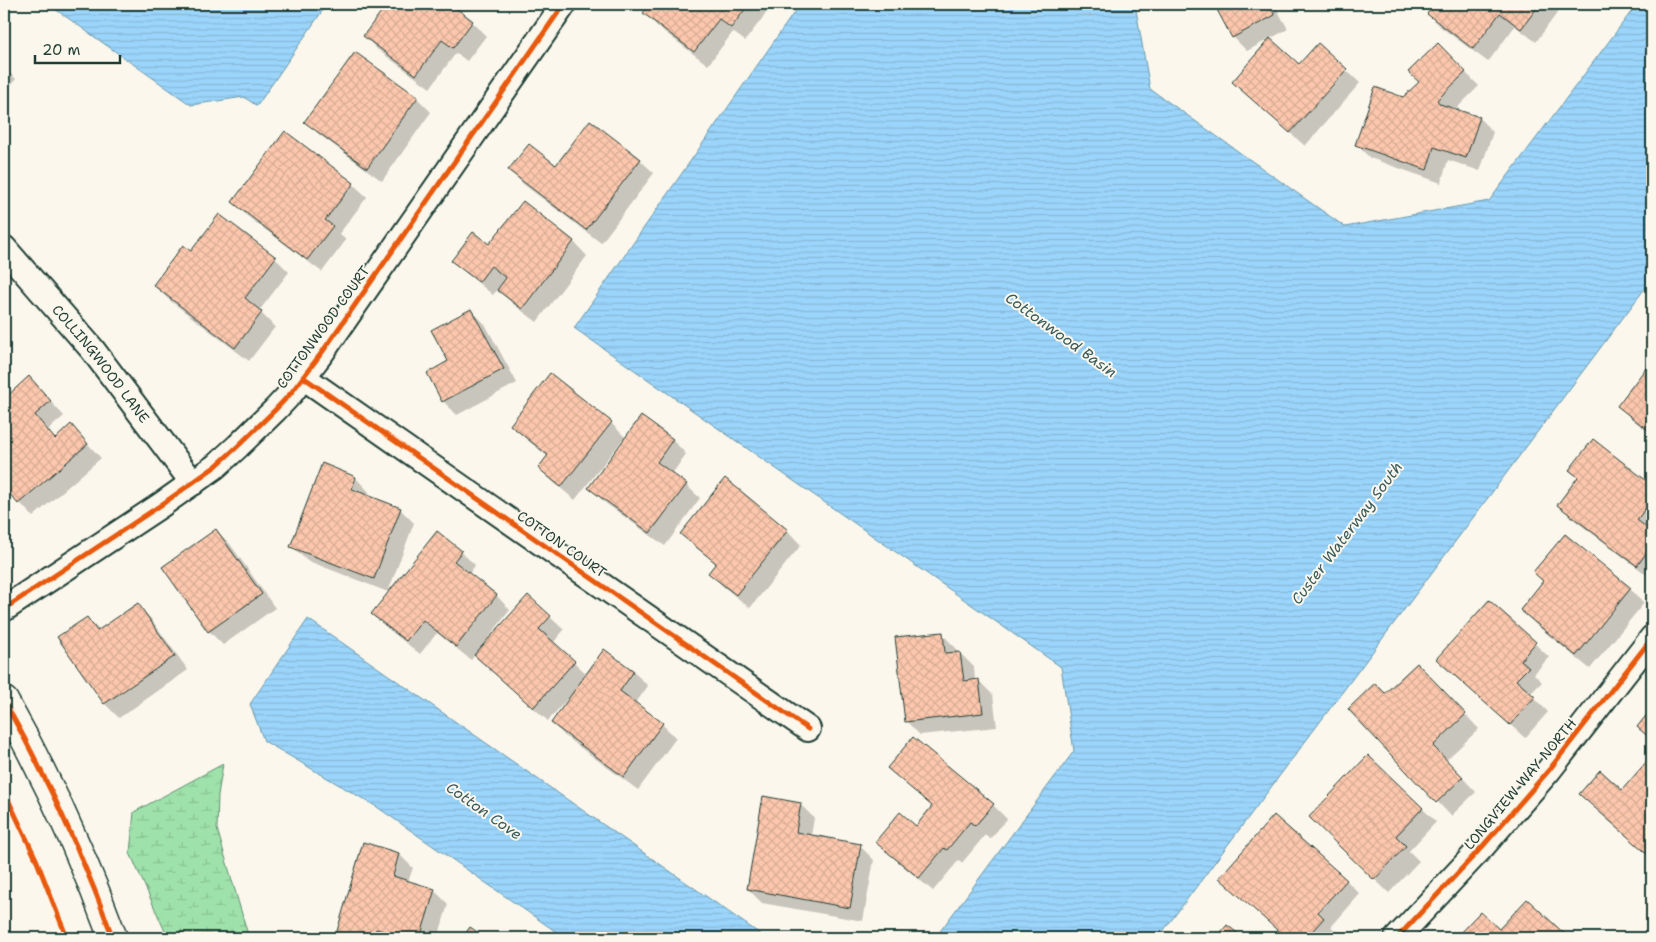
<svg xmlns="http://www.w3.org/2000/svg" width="1656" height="942" viewBox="0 0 1656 942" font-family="'Shantell Sans',sans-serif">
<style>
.wetland{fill:url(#wetland-marsh);stroke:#5f8f70}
.water{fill:url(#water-rules);stroke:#6998ab}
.shadow{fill:#0003}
.building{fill:url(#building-cross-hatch);stroke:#1f3d34}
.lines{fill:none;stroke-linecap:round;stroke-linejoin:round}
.street-casing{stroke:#1f3d34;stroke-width:28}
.secondary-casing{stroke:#1f3d34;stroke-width:31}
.street{stroke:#fbf7ec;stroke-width:24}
.secondary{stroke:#fbf7ec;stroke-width:28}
.cycleway-casing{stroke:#fbf7ec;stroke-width:8}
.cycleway{stroke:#e8590c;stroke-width:5}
.labels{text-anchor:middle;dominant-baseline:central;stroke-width:4;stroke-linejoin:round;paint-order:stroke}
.street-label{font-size:14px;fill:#1f3d34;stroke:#fbf7ec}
.water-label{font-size:15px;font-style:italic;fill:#385b5c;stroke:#fbf7ec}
</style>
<defs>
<pattern id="wetland-marsh" width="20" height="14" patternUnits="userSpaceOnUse" patternTransform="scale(1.25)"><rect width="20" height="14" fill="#9fe1ab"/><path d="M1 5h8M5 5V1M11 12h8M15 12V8" fill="none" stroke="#88c294"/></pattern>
<pattern id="water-rules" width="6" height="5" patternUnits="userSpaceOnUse" patternTransform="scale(1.25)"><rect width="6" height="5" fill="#9bd5fb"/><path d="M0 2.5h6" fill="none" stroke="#85b8d8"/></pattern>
<pattern id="building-cross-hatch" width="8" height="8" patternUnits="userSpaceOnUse" patternTransform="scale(1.25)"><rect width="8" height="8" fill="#fcc7ad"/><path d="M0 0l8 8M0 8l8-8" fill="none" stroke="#d8ac95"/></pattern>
</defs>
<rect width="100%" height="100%" fill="#fbf7ec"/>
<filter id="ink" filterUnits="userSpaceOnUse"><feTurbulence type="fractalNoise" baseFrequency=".02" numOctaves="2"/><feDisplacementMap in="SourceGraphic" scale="10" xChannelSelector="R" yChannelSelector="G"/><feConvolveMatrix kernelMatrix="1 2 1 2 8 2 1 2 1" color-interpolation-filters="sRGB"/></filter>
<g filter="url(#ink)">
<path class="wetland" d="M223,764L218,795L217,829L249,938H168L130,853L134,812Z"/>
<path class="water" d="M48,4H327L257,106L244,97L191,105Z
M800,4H1135L1150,89L1345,227L1489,201L1637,4H1652V279L1158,938H935L1074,751L1061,667L574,328Z
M308,619L766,938H565L377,807L264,741L250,704Z"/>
<path class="shadow" d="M388,4H448L472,22L486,36L467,61L456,53L430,88L378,50L364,36Z
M652,4H765L770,8L745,41L733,32L708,65L658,27L644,13Z
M1215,4H1274L1288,29L1247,51L1233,37Z
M1436,4H1555L1560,9L1536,42L1515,26L1488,62L1442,28L1428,14Z
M1438,45L1479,86L1455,110L1479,118L1493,132L1480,171L1448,160L1441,183L1370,158L1356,144L1420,82Z
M355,53L417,98L431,112L382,181L320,135L306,122Z
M1299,66L1346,70L1360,83L1305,146L1233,82Z
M4,67L16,79L4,95Z
M640,160L654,173L601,243L523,184L510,170Z
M353,184L367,197L339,234L346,240L322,272L247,216L233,202Z
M523,203L574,242L587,256L537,322L513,304L498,289L493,295L467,274L453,261L490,246Z
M219,215L275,258L289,272L259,311L275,327L249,361L168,299L154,285L191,252Z
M471,310L485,324L517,383L457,415L443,401L428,373L449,362Z
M1652,362V435L1632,419L1618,406Z
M29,378L64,416L48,430L56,440L71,426L101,458L33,517L4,485V400Z
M641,417L673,440L686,454L672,474L686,485L700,498L665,546L604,502L590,488L625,440L623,439L575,500L553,482L539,468L548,457L525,438L511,424L611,423L626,438Z
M1593,441L1652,486L1651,578L1573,519L1559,505L1579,478L1571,470Z
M356,478L369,492L368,496L400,509L414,523L388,592L306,560L292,546Z
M725,480L788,531L801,545L750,608L724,587L710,573L717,565L682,534Z
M216,530L230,544L275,608L223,645L209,631Z
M461,552L475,565L469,574L497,596L510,610L489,637L491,638L550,617L564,630L553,643L588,675L605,651L634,672L648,686L635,704L662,724L676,738L638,790L566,737L552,723L569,700L567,699L548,721L475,655L471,660L437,633L420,654L387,628L373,614Z
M1630,589L1644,603L1590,669L1535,624L1521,610Z
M1489,601L1549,657L1534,674L1542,682L1530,694L1548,712L1525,738L1437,659Z
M137,605L151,619L188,670L119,718L105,704L59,638L87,618L100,631Z
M942,634L956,648L957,653H960L974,667L975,681H979L993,695L997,727L920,735L906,721Z
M1431,678L1479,729L1446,760L1476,792L1451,816L1350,709L1385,694Z
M1647,763L1652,767V858L1580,794L1622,791Z
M889,768L993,805L1007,819L990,839L985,835L962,863L959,860L933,891L890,855L877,842L916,827L933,807Z
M800,804L814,818L811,836L860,846L874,860L863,921L762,903L748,889Z
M1422,808L1436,822L1409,851L1419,861L1389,893L1324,831Z
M364,843L399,854L413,868L408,882L434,890L448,904L438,938H336Z
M1220,878L1346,880L1360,894L1331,927L1337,933L1332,938H1287Z
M1527,901L1567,938H1461L1459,936L1499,931Z"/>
<path class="building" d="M387,4H451L473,21L453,48L442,40L416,75L363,36Z
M650,4H749L731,28L719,19L694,52L643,13Z
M1214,4H1269L1275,15L1232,38Z
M1434,4H1540L1521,29L1500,13L1473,49L1427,14Z
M1270,38L1299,64L1318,43L1347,69L1290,133L1232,82Z
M1438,43L1466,72L1437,100L1440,104L1480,117L1466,158L1434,147L1427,170L1355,145L1375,87L1403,97L1419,82L1408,72Z
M355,52L418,97L367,168L304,122Z
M590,120L641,159L586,230L508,170L529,144L556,165Z
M285,131L354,183L325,220L333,226L307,260L232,202Z
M523,201L574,241L522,309L497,290L506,278L491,266L479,282L451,261L473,232L489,244Z
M219,214L276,257L245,298L262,312L235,348L153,285L183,245L191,251Z
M471,309L504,369L442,402L427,373L448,361L431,330Z
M1652,360V433L1617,406Z
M550,373L612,422L561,487L538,468L548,455L510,425Z
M29,376L51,401L35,415L55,439L71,424L88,444L18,504L4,487V399Z
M641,416L673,439L657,462L687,484L650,533L588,488Z
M1593,439L1652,485V499L1637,520L1652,532V545L1637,566L1557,505L1578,477L1569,470Z
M322,463L356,477L352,489L401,508L374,579L290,547Z
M725,478L788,530L736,595L708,573L716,563L680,534Z
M216,529L262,594L208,632L162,567Z
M437,531L462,551L454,561L497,595L456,647L423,620L406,641L371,614Z
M1565,534L1631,588L1576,656L1520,610L1543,581L1533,572Z
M528,595L551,616L539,629L575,661L533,708L474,655Z
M1489,600L1536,642L1521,660L1529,667L1516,680L1535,697L1510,725L1436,659Z
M138,603L175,656L104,704L57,637L87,617L97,631Z
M943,632L945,653L960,652L964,681L979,679L983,713L905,722L895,637Z
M604,649L634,671L620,691L663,723L624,777L551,723Z
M1417,663L1466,714L1433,746L1463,777L1436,803L1348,709L1375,683L1385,693Z
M1652,708V740L1637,727Z
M913,737L994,804L975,826L970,822L947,850L944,848L919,878L875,842L900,812L916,826L932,806L887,768Z
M1368,755L1423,808L1396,836L1406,846L1374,880L1309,817Z
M1647,761L1652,766V858L1579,794L1600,770L1622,790Z
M763,796L801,803L796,832L861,844L850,908L747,889Z
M1274,815L1347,880L1318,912L1324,918L1306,938H1286L1219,878Z
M363,842L399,853L393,876L435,889L420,938H408L376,929L373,938H335Z
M1527,899L1569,938H1460L1457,936L1480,912L1499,929Z
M1227,925L1244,938H1216Z
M470,927L486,938H462Z"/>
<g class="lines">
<defs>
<g id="street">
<path id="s1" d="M4,248L92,349L193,483"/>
<path d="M303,377L808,729"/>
<path d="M4,609L161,505L216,466L238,446L275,410L291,393L323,351L564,4"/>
<path d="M1397,938L1482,847L1549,770L1652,638"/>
</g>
<path id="secondary" d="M4,701C47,777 83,856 113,938"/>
</defs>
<use href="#street" class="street-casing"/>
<use href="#secondary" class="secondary-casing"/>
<use href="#street" class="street"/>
<use href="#secondary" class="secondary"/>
<defs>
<path id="cycleway" d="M303,377L808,729
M4,609L161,505L216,466L238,446L275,410L291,393L323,351L564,4
M4,701C47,777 83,856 113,938
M4,791L36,859L67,938
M1397,938L1482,847L1549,770L1652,638"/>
</defs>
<use href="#cycleway" class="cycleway-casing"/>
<use href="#cycleway" class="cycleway"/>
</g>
</g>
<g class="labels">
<g class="street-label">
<text transform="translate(323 327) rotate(-54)">COTTONWOOD COURT</text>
<text stroke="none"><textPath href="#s1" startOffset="151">COLLINGWOOD LANE</textPath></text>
<text transform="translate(562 544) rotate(35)">COTTON COURT</text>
<text transform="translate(1520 784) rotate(-50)">LONGVIEW WAY NORTH</text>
</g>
<g class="water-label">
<text transform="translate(1061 335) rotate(36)">Cottonwood Basin</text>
<text transform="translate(1347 533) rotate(-53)">Custer Waterway South</text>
<text transform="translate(484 811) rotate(35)">Cotton Cove</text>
</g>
</g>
<rect width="1656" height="942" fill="none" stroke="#fbf7ec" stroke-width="20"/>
<rect x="10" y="10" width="1636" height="922" fill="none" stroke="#1f3d34" stroke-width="2" filter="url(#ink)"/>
<path d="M35 55v8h85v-8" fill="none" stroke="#1f3d34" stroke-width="2.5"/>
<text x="42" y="55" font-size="15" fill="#1f3d34" stroke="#fbf7ec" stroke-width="4" paint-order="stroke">20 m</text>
</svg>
